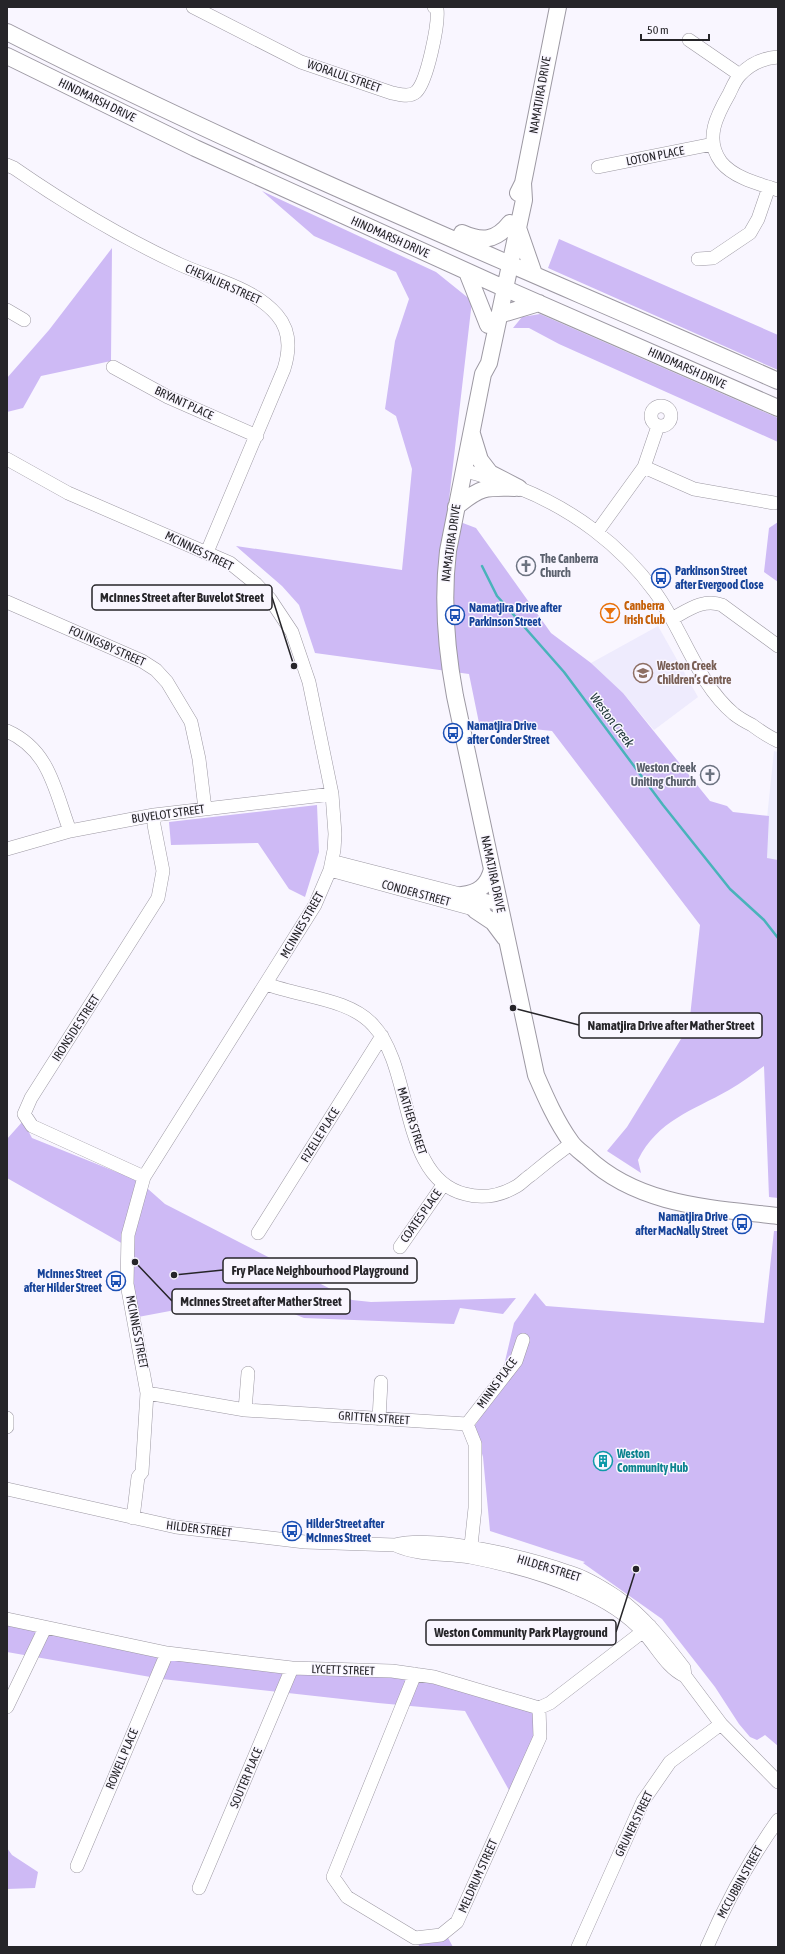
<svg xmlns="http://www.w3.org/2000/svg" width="785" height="1954" viewBox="0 0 785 1954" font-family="'Asap Condensed',sans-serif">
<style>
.commercial{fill:#edecfd}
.education{fill:#eeebfd}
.green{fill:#cebaf5}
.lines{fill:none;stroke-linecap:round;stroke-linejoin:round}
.stream{stroke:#49b3ba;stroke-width:2.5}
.minor-casing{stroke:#9d99a3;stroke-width:14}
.major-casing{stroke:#9d99a3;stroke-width:18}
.minor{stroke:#fff;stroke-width:13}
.major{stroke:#fff;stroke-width:16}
.labels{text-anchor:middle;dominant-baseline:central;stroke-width:3;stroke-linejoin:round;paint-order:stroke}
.street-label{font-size:12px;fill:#262529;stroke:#f9f6ff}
.worship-label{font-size:12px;font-weight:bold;fill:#5b616d;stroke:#f9f6ff;text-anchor:start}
.transit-label{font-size:12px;font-weight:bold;fill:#164399;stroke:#f9f6ff;text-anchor:start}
.food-label{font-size:12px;font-weight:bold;fill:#c56008;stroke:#f9f6ff;text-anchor:start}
.education-label{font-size:12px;font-weight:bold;fill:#785e54;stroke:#f9f6ff;text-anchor:start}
.culture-label{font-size:12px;font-weight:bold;fill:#0d838f;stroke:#f9f6ff;text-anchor:start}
.water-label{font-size:13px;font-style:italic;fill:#1c3435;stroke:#f9f6ff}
.leader{fill:none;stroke:#262529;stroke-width:1.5}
.callout-dot{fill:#262529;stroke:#f9f6ff;stroke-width:1.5}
.callout{fill:#f9f6ff;stroke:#262529;stroke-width:1.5}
.callout-label{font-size:13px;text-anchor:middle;font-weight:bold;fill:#262529}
</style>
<rect width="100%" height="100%" fill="#f9f6ff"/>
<path class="commercial" d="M774,751L778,752V868L762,866Z"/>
<path class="education" d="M658,626L698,697L654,730L623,693L591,663Z"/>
<path class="green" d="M262,191L436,272L472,301L447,517L476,528L551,633L591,663L623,693L710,801L727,806L733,812L769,816L767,858L778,860V1198L769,1197L764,1066C753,1074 741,1083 729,1090C692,1111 658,1120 638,1160L641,1173L607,1151L627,1127L689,1026L700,925L552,731L479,723L469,674L315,653L299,605L282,586L236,546L402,570L412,469L396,416L385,409L395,341L409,299L396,272L314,236Z
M559,239L778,335V370L548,268Z
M112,248L111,361L41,376L23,408L7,412V378L49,330Z
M540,314L778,418V442L559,344L529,328H513L522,317Z
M778,522V582L764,572L769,528Z
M317,805L319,852L305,897L289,889L258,843L171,845L169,822Z
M23,1121L32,1138L139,1181L165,1204L352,1300L371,1302L516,1298L503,1314L460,1308L454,1324L304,1318L250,1296L138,1317L132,1282V1249L7,1178V1139Z
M774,1231H778V1746L765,1735L757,1740L750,1737L739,1724L715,1687L662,1619L583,1563L585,1562L490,1531L483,1457L474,1427L498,1391L514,1323L535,1293L546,1306L764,1323Z
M7,1620L48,1631L428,1681L538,1711L534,1737L510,1792L465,1711L378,1703L162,1679L24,1655L7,1652Z
M7,1848L12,1855L38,1872L35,1888L7,1889Z
M447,1936L453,1947H418L421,1941Z"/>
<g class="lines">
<path class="stream" d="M482,566L497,596L564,672L663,805L730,889L764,920L778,938"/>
<defs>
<path id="minor" d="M193,7L301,62L392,93C399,94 409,98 416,92C427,82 439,24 437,9L434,7
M689,40L740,75
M778,57C764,58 750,64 740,75C735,80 732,88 729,94C717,115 704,139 721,162C734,178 759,184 778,190
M7,165L14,168C66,204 121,237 179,264C211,279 253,287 277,315C291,331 290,350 284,369L207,552
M598,167L713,144
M698,259L713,258L750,233L758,219L769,187
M7,310L24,320
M113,367L168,397L257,436
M651 416a10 10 0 1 1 20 0a10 10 0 1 1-20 0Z
M7,459L68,493L230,563L256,584L270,599L292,632L309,682L332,794L335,834L334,850L330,870L315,905L144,1177L128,1235L127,1284L147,1393L142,1472L138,1477L133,1518
M644,467L694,489L774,503
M464,470C482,476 501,481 519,488C572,509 621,545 655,592C683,630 697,683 734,714C739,718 746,722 752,725C760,731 769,737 778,741
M597,532L644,467L658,426
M7,602L142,661L156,670L167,682L191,722L199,759L205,809
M673,618C688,610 704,598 722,605L778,646
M7,731C50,750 55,791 70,831
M7,849L70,831L154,815L332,794
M339,863L499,904
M330,870L484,912
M267,984C299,997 349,998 373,1025C414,1068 399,1178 465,1194C483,1199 500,1196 517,1186C522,1183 526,1178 531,1175C544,1164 558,1153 572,1143
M144,1177L32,1126L24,1114L31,1098L158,898L163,871L154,825V815
M258,1233L382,1036
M400,1247L443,1185
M147,1393L245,1410L467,1424L475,1444V1508L470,1555
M245,1410L248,1373
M7,1418V1427
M379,1419L381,1382
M467,1424L516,1361L523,1340
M7,1489L176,1527L305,1542L395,1545C433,1534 530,1558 569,1572C586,1577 602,1587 617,1597C644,1616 664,1642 684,1668L685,1676
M395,1545C419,1556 445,1553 470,1557C506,1564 545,1574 578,1589C602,1599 626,1613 644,1633C657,1647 667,1668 685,1676L721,1724L778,1782
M7,1619L167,1653L292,1668L392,1671L434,1677L539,1708L550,1703L650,1626
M415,1674L333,1877L347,1897L415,1938L441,1935L457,1922L540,1737L539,1708
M7,1707L45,1628
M77,1866L167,1653
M199,1888L292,1668
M578,1947L643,1801L670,1762L721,1724
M707,1947C727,1900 748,1862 778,1820"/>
<path id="major" d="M7,32C258,160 520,267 778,381
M7,56L195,148L497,285L778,408
M523,183L524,200L489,363L483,374L448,551C442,601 446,648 455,696L536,1075C546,1098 556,1121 571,1142C575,1148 581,1152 587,1157C639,1206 711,1208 778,1216
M518,193L523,183L558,7
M518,228L534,274
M462,233C482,242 496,241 510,223
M467,272L488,325
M499,315L539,303
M472,434L480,460L490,473L519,488
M456,507C480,487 485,487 515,488
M462,895C478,893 488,886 492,869
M475,910L493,922L505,938"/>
</defs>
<use href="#minor" class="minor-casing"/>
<use href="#major" class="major-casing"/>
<use href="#minor" class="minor"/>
<use href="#major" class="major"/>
</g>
<defs>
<symbol id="church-ring" viewBox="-11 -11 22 22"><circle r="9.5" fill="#f9f6ff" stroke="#6b7280" stroke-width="1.5"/><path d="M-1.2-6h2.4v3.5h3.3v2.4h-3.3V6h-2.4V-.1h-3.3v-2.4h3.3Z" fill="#6b7280"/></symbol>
<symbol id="bus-ring" viewBox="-11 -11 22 22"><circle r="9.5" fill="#f9f6ff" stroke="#1a4fb4" stroke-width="1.5"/><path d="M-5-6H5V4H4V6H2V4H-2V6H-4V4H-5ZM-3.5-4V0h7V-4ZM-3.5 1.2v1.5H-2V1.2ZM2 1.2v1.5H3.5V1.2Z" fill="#1a4fb4"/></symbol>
<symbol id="bar-ring" viewBox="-11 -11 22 22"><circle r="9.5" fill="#f9f6ff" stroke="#e8710a" stroke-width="1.5"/><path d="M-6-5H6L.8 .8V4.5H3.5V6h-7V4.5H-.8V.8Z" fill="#e8710a"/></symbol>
<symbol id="school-ring" viewBox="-11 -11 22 22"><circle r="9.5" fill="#f9f6ff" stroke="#8d6e63" stroke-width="1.5"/><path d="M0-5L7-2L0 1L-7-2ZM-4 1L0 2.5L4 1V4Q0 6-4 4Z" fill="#8d6e63"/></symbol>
<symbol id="building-ring" viewBox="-11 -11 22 22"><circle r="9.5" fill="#f9f6ff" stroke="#0f9aa8" stroke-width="1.5"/><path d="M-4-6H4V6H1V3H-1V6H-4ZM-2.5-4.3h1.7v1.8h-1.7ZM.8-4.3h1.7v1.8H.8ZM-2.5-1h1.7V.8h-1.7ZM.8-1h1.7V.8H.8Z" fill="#0f9aa8"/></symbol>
</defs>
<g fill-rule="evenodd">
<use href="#church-ring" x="515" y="555" width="22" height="22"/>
<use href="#bus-ring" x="650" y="567" width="22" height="22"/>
<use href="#bar-ring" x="599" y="602" width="22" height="22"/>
<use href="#bus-ring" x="444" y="604" width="22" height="22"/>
<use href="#school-ring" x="632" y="662" width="22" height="22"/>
<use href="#bus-ring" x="442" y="722" width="22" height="22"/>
<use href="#church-ring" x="699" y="764" width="22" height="22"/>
<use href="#bus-ring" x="731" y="1213" width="22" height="22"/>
<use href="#bus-ring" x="105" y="1270" width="22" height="22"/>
<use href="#building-ring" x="592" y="1450" width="22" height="22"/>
<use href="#bus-ring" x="281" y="1520" width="22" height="22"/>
</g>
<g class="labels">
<g class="street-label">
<text transform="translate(344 76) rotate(19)">WORALUL STREET</text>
<text transform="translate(540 95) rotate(-80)">NAMATJIRA DRIVE</text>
<text transform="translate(97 100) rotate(26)">HINDMARSH DRIVE</text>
<text transform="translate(655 156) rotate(-11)">LOTON PLACE</text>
<text transform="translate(390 237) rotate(24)">HINDMARSH DRIVE</text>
<text transform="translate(223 284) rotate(24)">CHEVALIER STREET</text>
<text transform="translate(687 368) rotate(24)">HINDMARSH DRIVE</text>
<text transform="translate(184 403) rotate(25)">BRYANT PLACE</text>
<text transform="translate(451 543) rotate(-82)">NAMATJIRA DRIVE</text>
<text transform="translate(199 551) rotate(26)">MCINNES STREET</text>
<text transform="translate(107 646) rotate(24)">FOLINGSBY STREET</text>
<text transform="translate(168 814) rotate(-8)">BUVELOT STREET</text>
<text transform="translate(493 874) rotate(78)">NAMATJIRA DRIVE</text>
<text transform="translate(416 893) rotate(15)">CONDER STREET</text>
<text transform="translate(302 925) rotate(-60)">MCINNES STREET</text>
<text transform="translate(76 1028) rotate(-57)">IRONSIDE STREET</text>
<text transform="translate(412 1121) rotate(72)">MATHER STREET</text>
<text transform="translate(320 1135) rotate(-58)">FIZELLE PLACE</text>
<text transform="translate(421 1216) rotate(-55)">COATES PLACE</text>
<text transform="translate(137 1332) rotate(79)">MCINNES STREET</text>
<text transform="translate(497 1383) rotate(-54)">MINNS PLACE</text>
<text transform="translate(374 1418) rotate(4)">GRITTEN STREET</text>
<text transform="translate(199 1529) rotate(7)">HILDER STREET</text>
<text transform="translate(549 1568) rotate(17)">HILDER STREET</text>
<text transform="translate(343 1670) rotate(2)">LYCETT STREET</text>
<text transform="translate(122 1759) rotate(-67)">ROWELL PLACE</text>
<text transform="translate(246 1778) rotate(-67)">SOUTER PLACE</text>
<text transform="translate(634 1824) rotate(-64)">GRUNER STREET</text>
<text transform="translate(478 1876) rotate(-66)">MELDRUM STREET</text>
<text transform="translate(740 1882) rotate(-61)">MCCUBBIN STREET</text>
</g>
<g class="worship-label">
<text x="540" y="559">The Canberra<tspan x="540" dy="14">Church</tspan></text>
<text x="696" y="768" text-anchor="end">Weston Creek<tspan x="696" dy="14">Uniting Church</tspan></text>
</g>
<g class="transit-label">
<text x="675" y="571">Parkinson Street<tspan x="675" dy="14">after Evergood Close</tspan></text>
<text x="469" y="608">Namatjira Drive after<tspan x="469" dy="14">Parkinson Street</tspan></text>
<text x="467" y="726">Namatjira Drive<tspan x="467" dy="14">after Conder Street</tspan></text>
<text x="728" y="1217" text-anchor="end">Namatjira Drive<tspan x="728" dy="14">after MacNally Street</tspan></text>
<text x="102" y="1274" text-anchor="end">McInnes Street<tspan x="102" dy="14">after Hilder Street</tspan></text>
<text x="306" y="1524">Hilder Street after<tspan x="306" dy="14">McInnes Street</tspan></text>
</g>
<g class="food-label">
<text x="624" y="606">Canberra<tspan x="624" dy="14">Irish Club</tspan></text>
</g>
<g class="education-label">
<text x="657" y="666">Weston Creek<tspan x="657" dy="14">Children’s Centre</tspan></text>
</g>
<g class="culture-label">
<text x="617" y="1454">Weston<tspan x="617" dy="14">Community Hub</tspan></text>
</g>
<g class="water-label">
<text transform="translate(612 720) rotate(53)">Weston Creek</text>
</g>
</g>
<path class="leader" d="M294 666L272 597M513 1008L579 1025M174 1275L223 1270M135 1262L172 1301M636 1569L616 1632"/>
<g class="callout-dot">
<circle cx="294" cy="666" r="4"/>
<circle cx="513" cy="1008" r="4"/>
<circle cx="174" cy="1275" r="4"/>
<circle cx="135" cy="1262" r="4"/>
<circle cx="636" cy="1569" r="4"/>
</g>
<g class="callout">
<rect x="92" y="585" width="180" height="25" rx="4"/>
<rect x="579" y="1013" width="183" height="25" rx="4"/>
<rect x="223" y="1258" width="194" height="25" rx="4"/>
<rect x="172" y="1289" width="178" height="25" rx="4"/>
<rect x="426" y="1620" width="190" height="25" rx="4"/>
</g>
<g class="callout-label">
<text x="182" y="602">McInnes Street after Buvelot Street</text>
<text x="671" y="1030">Namatjira Drive after Mather Street</text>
<text x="320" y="1275">Fry Place Neighbourhood Playground</text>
<text x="261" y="1306">McInnes Street after Mather Street</text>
<text x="521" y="1637">Weston Community Park Playground</text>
</g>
<rect width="785" height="1954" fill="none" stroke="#262529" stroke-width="16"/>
<path d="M641 34v6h68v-6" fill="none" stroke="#262529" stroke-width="2"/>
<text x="647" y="34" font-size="12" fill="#262529" stroke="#f9f6ff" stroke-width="3" paint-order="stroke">50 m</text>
</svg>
